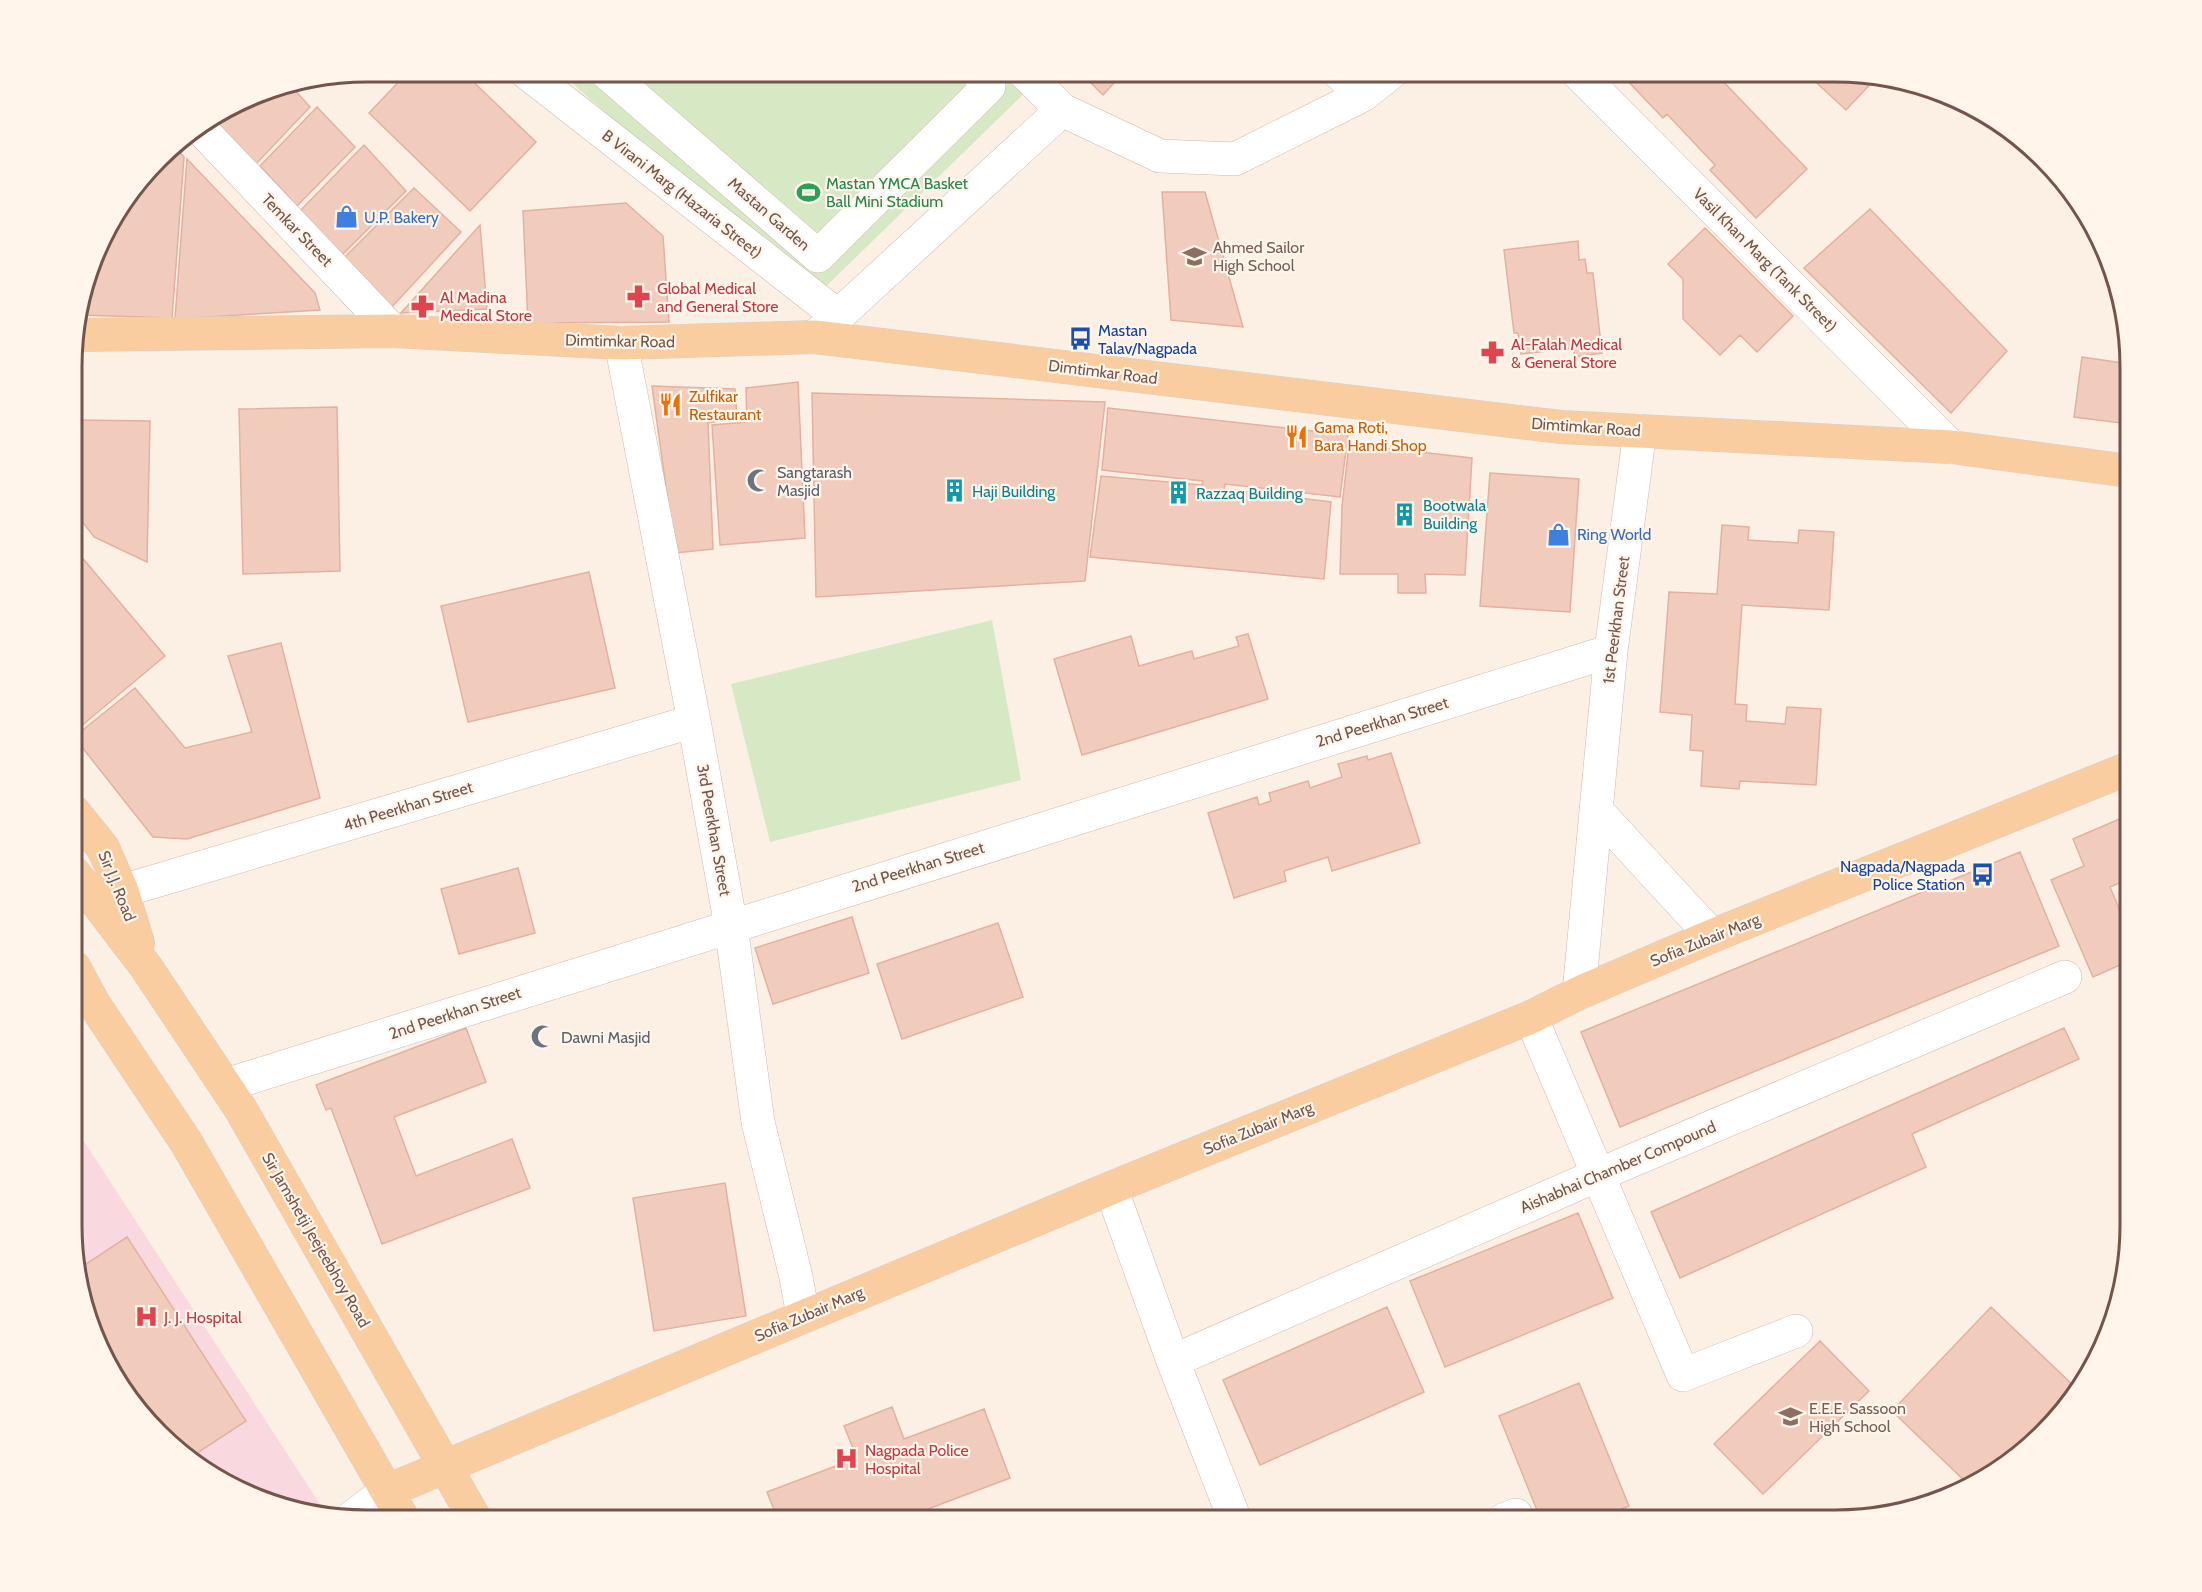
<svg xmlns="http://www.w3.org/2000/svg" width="2202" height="1592" viewBox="0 0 2202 1592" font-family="Cabin,sans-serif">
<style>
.medical{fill:#f9d8e0}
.green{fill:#d7e9c4}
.building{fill:#f1ccbd;stroke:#e3b19e;stroke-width:1.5}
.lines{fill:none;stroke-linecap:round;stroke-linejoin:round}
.minor-casing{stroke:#cfb9af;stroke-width:34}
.major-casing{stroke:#d8cfcd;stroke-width:34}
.minor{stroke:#fff;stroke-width:33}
.major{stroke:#f9cd9f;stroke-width:33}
.labels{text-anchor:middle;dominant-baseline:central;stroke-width:4.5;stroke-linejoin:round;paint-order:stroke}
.leisure-label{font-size:16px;fill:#27864d;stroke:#fff5eb;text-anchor:start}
.street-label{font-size:16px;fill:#74554b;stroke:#fff5eb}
.shop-label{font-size:16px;fill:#366cbe;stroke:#fff5eb;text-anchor:start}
.education-label{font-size:16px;fill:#785e54;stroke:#fff5eb;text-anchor:start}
.health-label{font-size:16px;fill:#be3a42;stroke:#fff5eb;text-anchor:start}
.transit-label{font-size:16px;fill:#164399;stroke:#fff5eb;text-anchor:start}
.food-label{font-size:16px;fill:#c56008;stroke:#fff5eb;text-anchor:start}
.worship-label{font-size:16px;fill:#5b616d;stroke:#fff5eb;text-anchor:start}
.culture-label{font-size:16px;fill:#0d838f;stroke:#fff5eb;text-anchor:start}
.rim{fill:none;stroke:#74554b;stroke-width:3}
</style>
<rect width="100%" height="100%" fill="#fcf0e5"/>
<path class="medical" d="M74,1126L327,1515L272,1504L187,1459L111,1372L74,1262Z"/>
<path class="green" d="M560,72H1021L1033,85L812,300Z
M992,620L1021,780L770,842L731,684Z"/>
<path class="building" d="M408,72H463L536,142L470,211L369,113Z
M1080,72H1124L1103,95Z
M1620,73H1715L1807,169L1756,218L1710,170L1715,165L1667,114L1663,118Z
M1806,73H1853L1877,77L1846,110Z
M292,87L310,107L254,166L213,121L255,94Z
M317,107L355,147L297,206L260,166Z
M173,145L184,157L172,318L79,315L103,237Z
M364,145L406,191L340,257L298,213Z
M187,159L315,293L320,310L175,319Z
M414,188L461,232L391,308L340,262Z
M1162,192H1205L1243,327L1171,320Z
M626,203L663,236L669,322L528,323L523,211Z
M1870,209L2007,351L1951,413L1804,268Z
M480,225L487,309L401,313Z
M1705,228L1793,316L1757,352L1740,335L1720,355L1683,319V279L1668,264Z
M1578,241L1579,260L1585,259L1587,273H1593L1602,353L1574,357V348L1521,354L1518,333H1514L1504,250Z
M2082,357L2129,364V424L2074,417Z
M798,382L805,538L720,545L712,425L747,422L746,388Z
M652,386L735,389L737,418L708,423L713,549L675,553Z
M812,393L1105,402L1085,581L816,597Z
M337,407L340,571L243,574L239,409Z
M1108,408L1348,435L1340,497L1225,484L1224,489L1331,502L1324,579L1090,557L1101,476L1202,485L1203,481L1102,470Z
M74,420L150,421L147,562L94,537L78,516L74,478Z
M1349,444L1472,458L1465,575L1425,574L1426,593H1398V574H1340L1342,506Z
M1490,473L1579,479L1570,612L1480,606Z
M1722,525L1749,527L1748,540L1798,543L1799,530L1834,532L1829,610L1742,605L1735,704L1747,705L1746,721L1785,724L1787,707L1821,709L1816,785L1740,781L1739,789L1701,786L1703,751L1690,750L1692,715L1660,712L1669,592L1717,594Z
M74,548L165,656L74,732Z
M589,572L615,688L468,722L441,606Z
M1248,634L1268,699L1082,755L1054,659L1131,636L1139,666L1192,651L1194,659L1239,646L1236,637Z
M281,643L320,798L187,839L153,837L74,737L135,688L185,748L252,732L228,656Z
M1391,753L1420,843L1332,871L1328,857L1284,871L1286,881L1234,898L1208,813L1257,797L1259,805L1271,801L1269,793L1308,781L1310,788L1342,777L1338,764L1367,756L1368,760Z
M2129,815V879L2110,887L2129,932V961L2093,977L2051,880L2084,866L2073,839Z
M2020,852L2059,946L1620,1127L1581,1032Z
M518,868L535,933L459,954L441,889Z
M852,917L869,973L773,1004L755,948Z
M998,923L1023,997L902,1039L877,964Z
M466,1028L486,1082L394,1117L416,1176L512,1139L530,1188L382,1244L331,1108L326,1110L316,1085Z
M2064,1028L2079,1059L1912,1134L1926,1167L1680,1278L1651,1212Z
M725,1183L746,1316L654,1331L633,1198Z
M1578,1213L1613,1298L1445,1367L1410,1281Z
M127,1237L246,1421L188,1459L111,1372L77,1270Z
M1387,1307L1424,1392L1260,1465L1223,1380Z
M1991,1307L2077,1389L2069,1405L2015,1459L1970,1486L1892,1411Z
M1820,1341L1869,1391L1763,1494L1714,1444Z
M1579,1383L1629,1506L1595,1520H1541L1499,1416Z
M892,1407L904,1439L984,1409L1010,1478L920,1512L923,1520H778L767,1492L857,1458L844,1426Z"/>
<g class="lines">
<defs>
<path id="minor" d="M526,72L838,316
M606,72L818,256L989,86L977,72
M1024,72L1062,110
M1338,72L1363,95
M1578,73L1951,447
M200,128L393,331
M815,337L1062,110L1160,156L1235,159L1363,95L1392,72
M621,343L694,721L731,926L758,1122L796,1277L803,1316
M1596,810L1712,936
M122,891L694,721
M1579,993L1611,651L1640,431
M1531,1017L1683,1375L1796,1331
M226,1085L1611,651
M1111,1188L1173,1361L1235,1520
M1173,1361L1598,1175L2065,977
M350,1519L387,1491
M1503,1520L1516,1515"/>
<path id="major" d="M74,335L393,331L621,343L815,337L1561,427L1951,447L2129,471
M74,812L103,848L122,891L138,943
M74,873L146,967L240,1108L475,1519
M74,967L94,1004L186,1142L403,1519
M387,1491L1111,1188L1531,1017L1579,993L1712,936L2129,768"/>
</defs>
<use href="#minor" class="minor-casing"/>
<use href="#major" class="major-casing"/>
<use href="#minor" class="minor"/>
<use href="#major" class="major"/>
</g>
<defs>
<symbol id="stadium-bare" viewBox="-9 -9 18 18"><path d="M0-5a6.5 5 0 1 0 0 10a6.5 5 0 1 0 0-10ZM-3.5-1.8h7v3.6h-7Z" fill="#2e9e5b" stroke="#fff5eb" stroke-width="2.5" paint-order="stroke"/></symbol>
<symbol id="shop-bare" viewBox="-9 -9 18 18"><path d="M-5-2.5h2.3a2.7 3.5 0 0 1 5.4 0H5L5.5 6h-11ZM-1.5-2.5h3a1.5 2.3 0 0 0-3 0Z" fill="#3f7fe0" stroke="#fff5eb" stroke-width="2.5" paint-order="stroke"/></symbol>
<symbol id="school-bare" viewBox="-9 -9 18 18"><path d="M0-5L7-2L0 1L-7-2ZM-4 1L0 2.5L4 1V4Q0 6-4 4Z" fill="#8d6e63" stroke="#fff5eb" stroke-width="2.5" paint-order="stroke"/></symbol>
<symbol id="pharmacy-bare" viewBox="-9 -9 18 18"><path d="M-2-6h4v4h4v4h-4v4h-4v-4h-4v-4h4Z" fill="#e0444e" stroke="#fff5eb" stroke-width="2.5" paint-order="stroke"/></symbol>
<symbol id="bus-bare" viewBox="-9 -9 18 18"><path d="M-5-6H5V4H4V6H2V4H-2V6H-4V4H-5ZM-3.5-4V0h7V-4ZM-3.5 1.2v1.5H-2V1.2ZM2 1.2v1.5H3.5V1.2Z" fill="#1a4fb4" stroke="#fff5eb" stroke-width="2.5" paint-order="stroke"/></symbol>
<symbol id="restaurant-bare" viewBox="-9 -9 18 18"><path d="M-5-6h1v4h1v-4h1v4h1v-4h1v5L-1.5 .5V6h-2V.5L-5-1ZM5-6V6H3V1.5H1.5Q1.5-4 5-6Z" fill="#e8710a" stroke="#fff5eb" stroke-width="2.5" paint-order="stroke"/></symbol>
<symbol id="mosque-bare" viewBox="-9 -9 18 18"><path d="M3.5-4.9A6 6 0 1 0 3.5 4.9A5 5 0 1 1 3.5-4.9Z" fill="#6b7280" stroke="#fff5eb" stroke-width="2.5" paint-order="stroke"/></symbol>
<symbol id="building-bare" viewBox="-9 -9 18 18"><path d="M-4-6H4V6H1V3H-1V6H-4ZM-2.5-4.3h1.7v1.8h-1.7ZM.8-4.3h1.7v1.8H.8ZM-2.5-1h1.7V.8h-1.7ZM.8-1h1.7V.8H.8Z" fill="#0f9aa8" stroke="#fff5eb" stroke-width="2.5" paint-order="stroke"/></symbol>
<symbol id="hospital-bare" viewBox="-9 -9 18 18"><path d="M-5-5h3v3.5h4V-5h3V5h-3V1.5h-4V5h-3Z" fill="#e0444e" stroke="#fff5eb" stroke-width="2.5" paint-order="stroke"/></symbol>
</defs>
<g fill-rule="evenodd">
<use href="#stadium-bare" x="792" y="176" width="33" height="33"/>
<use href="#shop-bare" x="330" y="200" width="33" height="33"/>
<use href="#school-bare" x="1178" y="240" width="33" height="33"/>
<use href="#pharmacy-bare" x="622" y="280" width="33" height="33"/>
<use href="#pharmacy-bare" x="406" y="290" width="33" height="33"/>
<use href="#bus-bare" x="1064" y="322" width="33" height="33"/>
<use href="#pharmacy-bare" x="1476" y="336" width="33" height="33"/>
<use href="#restaurant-bare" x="654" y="388" width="33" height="33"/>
<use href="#restaurant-bare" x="1280" y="420" width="33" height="33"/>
<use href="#mosque-bare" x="742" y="464" width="33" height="33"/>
<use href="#building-bare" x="938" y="474" width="33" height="33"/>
<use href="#building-bare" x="1162" y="476" width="33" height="33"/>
<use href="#building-bare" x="1388" y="498" width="33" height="33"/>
<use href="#shop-bare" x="1542" y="518" width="33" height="33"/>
<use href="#bus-bare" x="1966" y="858" width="33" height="33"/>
<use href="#mosque-bare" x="526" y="1020" width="33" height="33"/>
<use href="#hospital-bare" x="130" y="1300" width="33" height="33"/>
<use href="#school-bare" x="1774" y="1400" width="33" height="33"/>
<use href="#hospital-bare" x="830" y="1442" width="33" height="33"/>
</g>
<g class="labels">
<g class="leisure-label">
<text x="826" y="183">Mastan YMCA Basket<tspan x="826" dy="18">Ball Mini Stadium</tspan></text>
</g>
<g class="street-label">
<text transform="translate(682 194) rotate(38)">B Virani Marg (Hazaria Street)</text>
<text transform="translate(769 214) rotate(41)">Mastan Garden</text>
<text transform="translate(297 230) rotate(46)">Temkar Street</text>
<text transform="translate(1765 260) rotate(45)">Vasil Khan Marg (Tank Street)</text>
<text transform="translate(620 341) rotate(1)">Dimtimkar Road</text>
<text transform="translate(1103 372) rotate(7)">Dimtimkar Road</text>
<text transform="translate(1586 427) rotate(4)">Dimtimkar Road</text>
<text transform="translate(1616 620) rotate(-83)">1st Peerkhan Street</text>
<text transform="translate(1382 722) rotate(-17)">2nd Peerkhan Street</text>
<text transform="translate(408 806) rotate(-17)">4th Peerkhan Street</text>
<text transform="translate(714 830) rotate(80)">3rd Peerkhan Street</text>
<text transform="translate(918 867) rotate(-17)">2nd Peerkhan Street</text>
<text transform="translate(117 886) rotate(68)">Sir J.J. Road</text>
<text transform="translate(1705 940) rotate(-22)">Sofia Zubair Marg</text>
<text transform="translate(455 1013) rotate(-18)">2nd Peerkhan Street</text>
<text transform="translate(1258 1128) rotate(-22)">Sofia Zubair Marg</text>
<text transform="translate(1618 1167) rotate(-23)">Aishabhai Chamber Compound</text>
<text transform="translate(316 1240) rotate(60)">Sir Jamshetji Jeejeebhoy Road</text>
<text transform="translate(809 1314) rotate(-23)">Sofia Zubair Marg</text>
</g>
<g class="shop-label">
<text x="364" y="217">U.P. Bakery</text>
<text x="1577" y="534">Ring World</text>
</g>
<g class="education-label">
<text x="1213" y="247">Ahmed Sailor<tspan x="1213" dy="18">High School</tspan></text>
<text x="1809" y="1408">E.E.E. Sassoon<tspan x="1809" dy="18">High School</tspan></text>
</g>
<g class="health-label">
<text x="657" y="288">Global Medical<tspan x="657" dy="18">and General Store</tspan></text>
<text x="440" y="297">Al Madina<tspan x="440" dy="18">Medical Store</tspan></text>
<text x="1511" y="344">Al-Falah Medical<tspan x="1511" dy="18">&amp; General Store</tspan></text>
<text x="164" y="1317">J. J. Hospital</text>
<text x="865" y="1450">Nagpada Police<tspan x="865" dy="18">Hospital</tspan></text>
</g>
<g class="transit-label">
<text x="1098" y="330">Mastan<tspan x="1098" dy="18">Talav/Nagpada</tspan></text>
<text x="1965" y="866" text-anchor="end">Nagpada/Nagpada<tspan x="1965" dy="18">Police Station</tspan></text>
</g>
<g class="food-label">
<text x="689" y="396">Zulfikar<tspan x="689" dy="18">Restaurant</tspan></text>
<text x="1314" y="427">Gama Roti,<tspan x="1314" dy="18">Bara Handi Shop</tspan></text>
</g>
<g class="worship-label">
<text x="777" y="472">Sangtarash<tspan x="777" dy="18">Masjid</tspan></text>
<text x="561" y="1037">Dawni Masjid</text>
</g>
<g class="culture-label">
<text x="972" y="491">Haji Building</text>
<text x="1196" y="493">Razzaq Building</text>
<text x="1423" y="505">Bootwala<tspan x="1423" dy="18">Building</tspan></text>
</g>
</g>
<path d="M0 0H2202V1592H0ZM367 82H1835A285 285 0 0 1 2120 367V1225A285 285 0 0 1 1835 1510H367A285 285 0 0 1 82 1225V367A285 285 0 0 1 367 82Z" fill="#fff5eb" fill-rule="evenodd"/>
<path class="rim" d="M367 82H1835A285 285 0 0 1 2120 367V1225A285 285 0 0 1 1835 1510H367A285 285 0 0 1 82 1225V367A285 285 0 0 1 367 82Z"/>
</svg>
